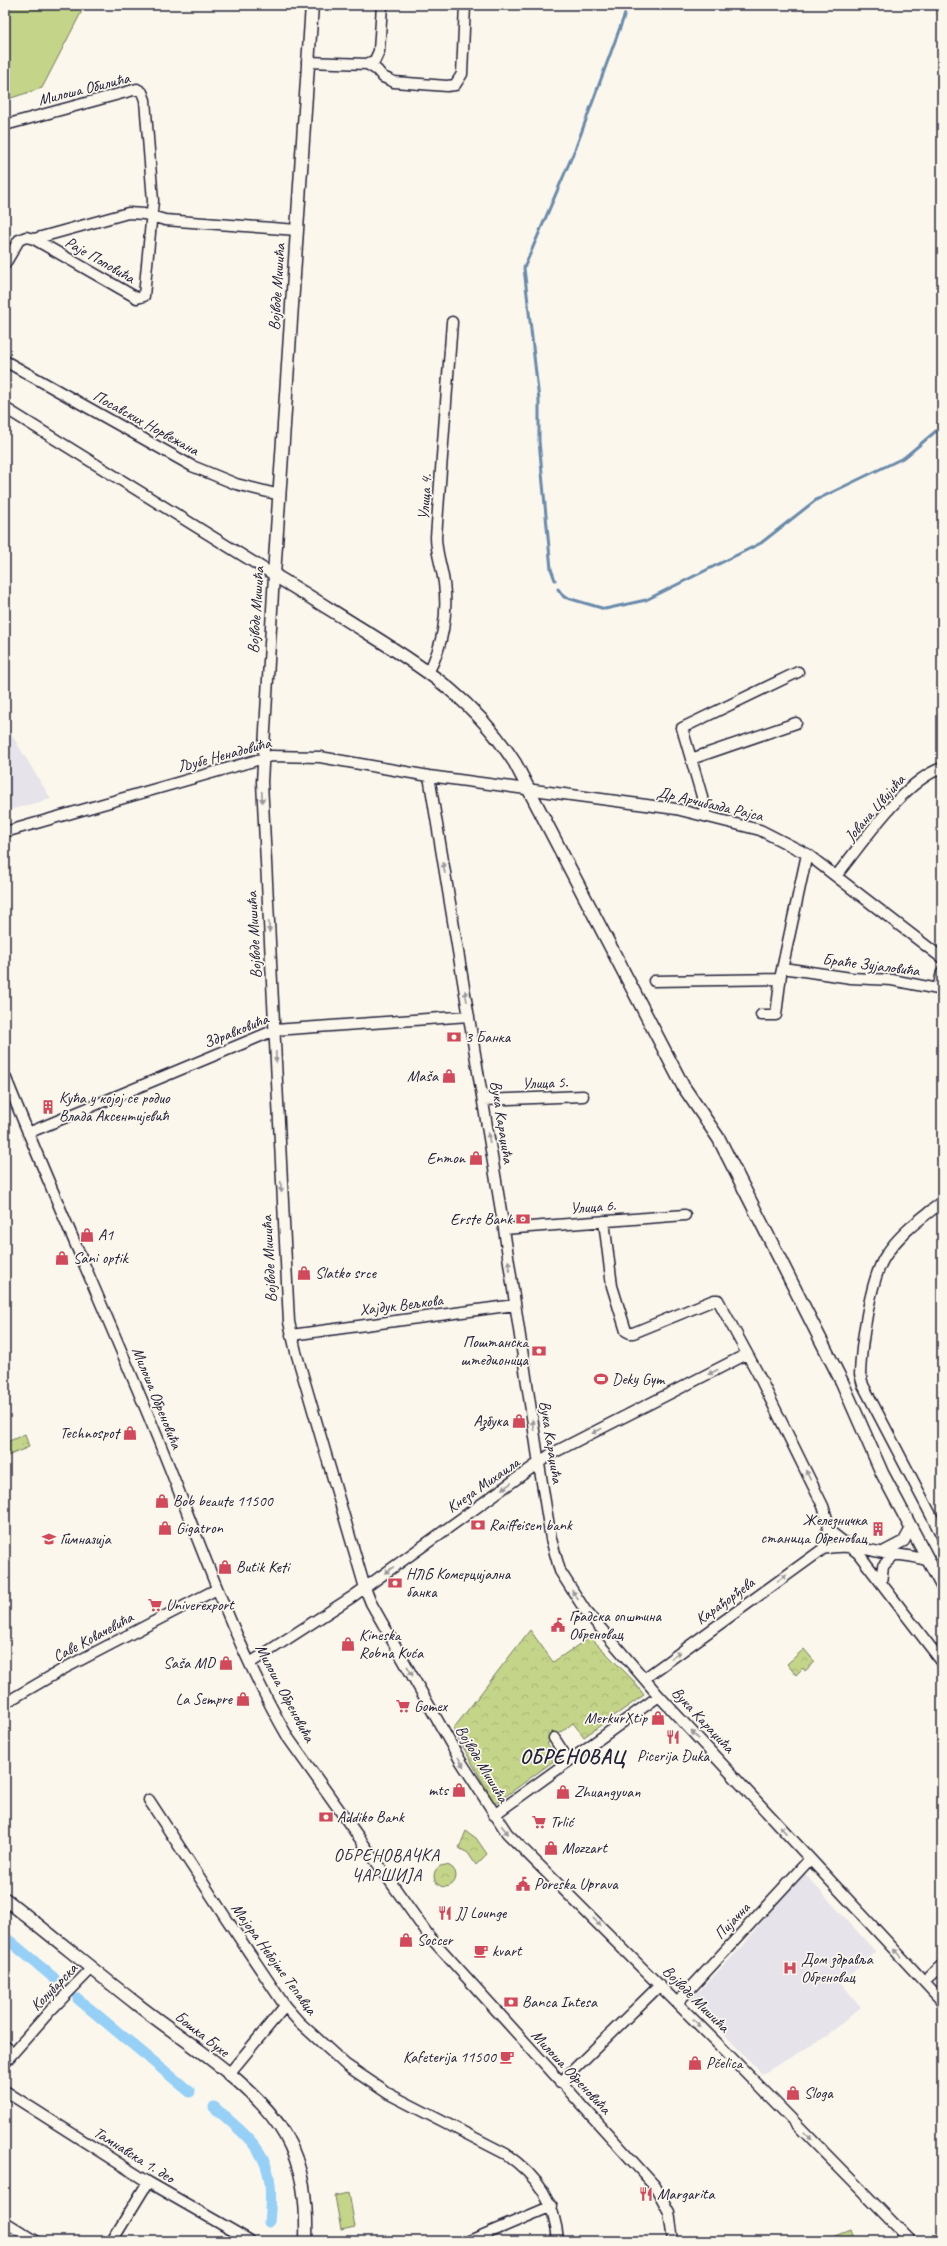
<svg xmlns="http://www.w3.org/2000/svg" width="947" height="2246" viewBox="0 0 947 2246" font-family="Caveat,sans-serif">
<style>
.built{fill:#e6e3ea}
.grass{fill:#c4d488;stroke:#737b62}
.forest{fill:url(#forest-crowns);stroke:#737b62}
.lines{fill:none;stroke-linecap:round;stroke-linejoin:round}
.stream{stroke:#688aab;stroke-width:3}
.canal{stroke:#96d0f6;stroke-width:11}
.minor-casing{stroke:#22223b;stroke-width:13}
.major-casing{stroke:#22223b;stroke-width:15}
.minor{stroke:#fbf7ec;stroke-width:10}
.major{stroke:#fbf7ec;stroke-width:12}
.oneway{fill:#99979c}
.labels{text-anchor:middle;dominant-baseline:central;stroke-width:3.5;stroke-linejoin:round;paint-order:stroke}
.street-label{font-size:16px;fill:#22223b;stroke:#fbf7ec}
.poi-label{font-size:16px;fill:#22223b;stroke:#fbf7ec;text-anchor:start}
.neighbourhood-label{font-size:17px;letter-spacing:1px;fill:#22223b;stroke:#fbf7ec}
.district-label{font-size:20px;font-weight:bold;letter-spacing:1px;fill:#22223b;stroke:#fbf7ec}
</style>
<defs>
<pattern id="forest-crowns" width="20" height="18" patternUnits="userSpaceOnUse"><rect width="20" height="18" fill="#c4d488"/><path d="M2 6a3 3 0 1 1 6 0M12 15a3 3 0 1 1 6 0" fill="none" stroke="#a8b676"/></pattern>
</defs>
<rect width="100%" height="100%" fill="#fbf7ec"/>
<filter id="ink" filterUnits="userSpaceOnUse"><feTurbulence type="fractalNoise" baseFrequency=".025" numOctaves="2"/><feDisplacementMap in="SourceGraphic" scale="8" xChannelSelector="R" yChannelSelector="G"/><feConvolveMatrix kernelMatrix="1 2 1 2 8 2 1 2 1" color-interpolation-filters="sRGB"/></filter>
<g filter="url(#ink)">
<path class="built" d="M5,724L51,799L5,811Z
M804,1873L876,1952L841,1983L861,2007L827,2036L762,2074L691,1999L742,1947L782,1896Z"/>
<path class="grass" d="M5,5H85L42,88L5,100Z
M349,2193L355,2227L341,2230L335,2196Z
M850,2230L854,2241H822Z"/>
<path class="forest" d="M25,1434L29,1447L5,1457V1443Z
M530,1630L553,1662L590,1637L631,1678L644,1695L584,1737L573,1723L547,1744L559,1757L495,1804L453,1729Z
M804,1649L815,1662L805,1671L803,1668L796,1675L787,1664Z
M466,1831L476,1838L487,1854L476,1865L468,1853L459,1848Z
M434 1876a11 11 0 1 1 22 0a11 11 0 1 1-22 0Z"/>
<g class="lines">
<path class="stream" d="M555,580L551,569L539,441V400L524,268L576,147L625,14
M558,589L564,597L605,609L646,600L761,543L816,500L905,457L942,426"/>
<path class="canal" d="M5,1937L54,1978
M78,1999L190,2092
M214,2107C260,2147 276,2158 269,2222"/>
<defs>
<path id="minor" d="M307,62L367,64L377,70L383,77L394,82L447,86L455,85L462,74L465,5
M367,64L375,60L379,51L382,5
M5,125L130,91L137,89L142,92L145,100L153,201L144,296L137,298L34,239
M5,264L19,240L26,237L34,239L128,213L144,214L165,220L297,230
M5,361L192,466L236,484L280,495
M5,408L274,575L262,782L289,1322L296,1352L365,1588L371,1603L460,1760L507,1833L722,2048L911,2241
M429,671C443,645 448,613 444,583C442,567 436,553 436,537L452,322
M691,759L796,723
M429,776L504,1229L539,1464L551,1539L560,1571L585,1610L659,1696L942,2001
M706,816L701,793L682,728L798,672
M5,832L271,756L320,757L429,776L676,809L760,830L807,854L942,958
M836,876C862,844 903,781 942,768
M783,968L851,978L892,980L938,989L942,972
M654,981L780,979
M761,1015H776L781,974L807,854
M5,1076C53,1196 107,1314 156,1434C198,1536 233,1643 289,1739L429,1936L655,2186L669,2212L673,2241
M483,1100L583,1096
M28,1133L275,1030L469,1016
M942,1202C922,1218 900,1233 886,1255C870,1278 861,1346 860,1374L863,1385L942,1536
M604,1221L612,1286L626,1331L630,1333H633L714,1300H718L757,1372L823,1506L829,1525L823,1549L645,1678
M504,1229L685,1215
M291,1335L515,1305
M828,1530L858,1553L942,1662
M823,1549C847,1543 867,1550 890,1554C903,1555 914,1556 926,1560
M883,1552L904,1541L910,1530
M881,1583L883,1566L895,1554
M250,1663L352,1597L551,1454L747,1354
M5,1703L65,1668L217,1589
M554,1738L569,1761
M149,1800L226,1918L285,2006L299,2022L346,2065L389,2094L506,2154C538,2177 555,2201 558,2241
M494,1815L659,1696
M924,1981L942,1965
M677,2003L810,1859
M5,2046L13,2053
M5,2062L50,2011L92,1968
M228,2075L285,2006
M560,2083L660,1985
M5,2091L148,2182L249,2240
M5,2222L36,2241
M112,2241L148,2182
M469,2241L552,2206"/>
<path id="major" d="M312,5L274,575C306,594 337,614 368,633C429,671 475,701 515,763L683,1086L719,1139L842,1382L882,1473L942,1586
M5,1899C50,1934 93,1970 138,2005C185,2042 256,2084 285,2135C304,2169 307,2203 306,2241"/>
</defs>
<use href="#minor" class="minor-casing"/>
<use href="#major" class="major-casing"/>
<use href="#minor" class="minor"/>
<use href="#major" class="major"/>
</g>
<defs><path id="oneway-solid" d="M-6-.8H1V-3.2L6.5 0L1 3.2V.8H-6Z"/></defs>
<g class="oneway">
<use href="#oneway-solid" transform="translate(262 797) rotate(87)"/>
<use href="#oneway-solid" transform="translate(444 868) rotate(-100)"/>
<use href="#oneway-solid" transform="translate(269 927) rotate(87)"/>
<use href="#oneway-solid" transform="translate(466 996) rotate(-100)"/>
<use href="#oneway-solid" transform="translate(276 1057) rotate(88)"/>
<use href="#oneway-solid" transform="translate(489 1138) rotate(-99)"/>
<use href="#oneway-solid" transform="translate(281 1187) rotate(87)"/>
<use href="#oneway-solid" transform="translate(509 1266) rotate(-98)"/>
<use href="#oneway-solid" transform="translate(713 1372) rotate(153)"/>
<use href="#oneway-solid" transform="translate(533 1425) rotate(-98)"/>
<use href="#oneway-solid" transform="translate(597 1431) rotate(153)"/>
<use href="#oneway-solid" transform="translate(808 1475) rotate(-116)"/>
<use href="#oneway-solid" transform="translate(507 1486) rotate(145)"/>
<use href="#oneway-solid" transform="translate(389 1570) rotate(145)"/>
<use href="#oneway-solid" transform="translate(782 1578) rotate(-35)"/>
<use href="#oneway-solid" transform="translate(575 1595) rotate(-124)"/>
<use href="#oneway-solid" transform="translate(676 1655) rotate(-36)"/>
<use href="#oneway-solid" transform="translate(410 1671) rotate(61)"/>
<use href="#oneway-solid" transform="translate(695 1735) rotate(-133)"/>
<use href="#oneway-solid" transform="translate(461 1762) rotate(60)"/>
<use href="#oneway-solid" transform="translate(505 1830) rotate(51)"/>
<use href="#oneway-solid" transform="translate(783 1830) rotate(-133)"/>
<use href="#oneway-solid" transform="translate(597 1922) rotate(45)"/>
<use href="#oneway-solid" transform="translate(897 1953) rotate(-134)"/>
<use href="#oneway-solid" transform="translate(697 2023) rotate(45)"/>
<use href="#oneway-solid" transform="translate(808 2136) rotate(46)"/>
</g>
</g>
<defs>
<symbol id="bank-bare" viewBox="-9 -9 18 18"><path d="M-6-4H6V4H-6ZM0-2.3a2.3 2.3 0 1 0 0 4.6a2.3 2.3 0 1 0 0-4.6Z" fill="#d1495b" stroke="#fbf7ec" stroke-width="2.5" paint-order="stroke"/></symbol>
<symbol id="shop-bare" viewBox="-9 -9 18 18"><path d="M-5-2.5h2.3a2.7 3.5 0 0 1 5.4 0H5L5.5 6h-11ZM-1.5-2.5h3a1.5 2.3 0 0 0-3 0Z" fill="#d1495b" stroke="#fbf7ec" stroke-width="2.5" paint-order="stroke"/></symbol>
<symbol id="building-bare" viewBox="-9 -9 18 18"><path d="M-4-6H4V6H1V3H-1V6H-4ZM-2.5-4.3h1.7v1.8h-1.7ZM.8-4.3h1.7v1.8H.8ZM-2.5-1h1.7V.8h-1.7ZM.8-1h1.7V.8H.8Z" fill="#d1495b" stroke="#fbf7ec" stroke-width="2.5" paint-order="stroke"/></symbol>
<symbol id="stadium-bare" viewBox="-9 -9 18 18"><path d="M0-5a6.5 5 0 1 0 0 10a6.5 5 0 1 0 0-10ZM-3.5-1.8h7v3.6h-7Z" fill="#d1495b" stroke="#fbf7ec" stroke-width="2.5" paint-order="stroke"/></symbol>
<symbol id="school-bare" viewBox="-9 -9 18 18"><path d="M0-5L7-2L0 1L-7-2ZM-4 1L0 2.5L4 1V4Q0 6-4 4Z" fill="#d1495b" stroke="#fbf7ec" stroke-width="2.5" paint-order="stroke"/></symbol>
<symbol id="supermarket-bare" viewBox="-9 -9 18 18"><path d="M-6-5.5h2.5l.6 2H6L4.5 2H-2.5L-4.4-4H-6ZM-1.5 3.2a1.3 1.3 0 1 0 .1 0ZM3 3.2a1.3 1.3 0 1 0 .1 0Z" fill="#d1495b" stroke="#fbf7ec" stroke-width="2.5" paint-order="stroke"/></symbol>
<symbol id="civic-bare" viewBox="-9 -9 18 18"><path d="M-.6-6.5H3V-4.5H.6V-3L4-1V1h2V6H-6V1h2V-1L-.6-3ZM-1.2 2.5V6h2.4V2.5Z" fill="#d1495b" stroke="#fbf7ec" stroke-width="2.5" paint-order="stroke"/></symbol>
<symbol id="restaurant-bare" viewBox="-9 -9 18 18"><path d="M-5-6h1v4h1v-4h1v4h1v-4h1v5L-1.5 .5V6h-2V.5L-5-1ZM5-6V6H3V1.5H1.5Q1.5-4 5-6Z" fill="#d1495b" stroke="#fbf7ec" stroke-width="2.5" paint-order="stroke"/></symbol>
<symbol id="cafe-bare" viewBox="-9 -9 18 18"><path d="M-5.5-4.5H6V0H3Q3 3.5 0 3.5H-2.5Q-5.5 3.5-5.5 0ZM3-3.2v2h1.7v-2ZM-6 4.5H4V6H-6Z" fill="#d1495b" stroke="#fbf7ec" stroke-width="2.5" paint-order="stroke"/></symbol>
<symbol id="hospital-bare" viewBox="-9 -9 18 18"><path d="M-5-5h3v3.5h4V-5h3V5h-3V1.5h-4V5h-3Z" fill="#d1495b" stroke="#fbf7ec" stroke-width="2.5" paint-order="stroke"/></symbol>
</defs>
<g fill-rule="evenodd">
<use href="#bank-bare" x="444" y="1027" width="20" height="20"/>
<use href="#shop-bare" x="439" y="1066" width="20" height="20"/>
<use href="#building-bare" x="38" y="1097" width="20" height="20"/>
<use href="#shop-bare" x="466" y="1148" width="20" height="20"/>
<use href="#bank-bare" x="513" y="1209" width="20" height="20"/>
<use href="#shop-bare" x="77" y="1225" width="20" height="20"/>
<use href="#shop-bare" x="52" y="1248" width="20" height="20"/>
<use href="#shop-bare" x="294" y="1263" width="20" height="20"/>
<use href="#bank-bare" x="529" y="1341" width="20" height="20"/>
<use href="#stadium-bare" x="591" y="1369" width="20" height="20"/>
<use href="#shop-bare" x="509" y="1411" width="20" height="20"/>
<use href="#shop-bare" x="120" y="1423" width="20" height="20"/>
<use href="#shop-bare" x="152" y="1491" width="20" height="20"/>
<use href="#bank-bare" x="468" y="1515" width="20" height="20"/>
<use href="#shop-bare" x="155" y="1518" width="20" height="20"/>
<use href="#building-bare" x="868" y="1519" width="20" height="20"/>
<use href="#school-bare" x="39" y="1529" width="20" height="20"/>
<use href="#shop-bare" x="215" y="1557" width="20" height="20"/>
<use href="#bank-bare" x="385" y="1573" width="20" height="20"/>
<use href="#supermarket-bare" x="145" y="1595" width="20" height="20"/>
<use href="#civic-bare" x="548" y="1615" width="20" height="20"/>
<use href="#shop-bare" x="338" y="1634" width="20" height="20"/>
<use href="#shop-bare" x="216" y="1653" width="20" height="20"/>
<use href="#shop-bare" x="233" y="1689" width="20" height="20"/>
<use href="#supermarket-bare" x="393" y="1696" width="20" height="20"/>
<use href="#shop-bare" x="648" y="1708" width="20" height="20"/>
<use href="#restaurant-bare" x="663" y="1727" width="20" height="20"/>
<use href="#shop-bare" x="449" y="1780" width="20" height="20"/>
<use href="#shop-bare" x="553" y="1782" width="20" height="20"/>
<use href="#bank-bare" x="316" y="1807" width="20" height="20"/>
<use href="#supermarket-bare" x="529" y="1812" width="20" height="20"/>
<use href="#shop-bare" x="541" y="1838" width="20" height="20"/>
<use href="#civic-bare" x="513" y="1874" width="20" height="20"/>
<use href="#restaurant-bare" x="435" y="1903" width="20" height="20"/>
<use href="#shop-bare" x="396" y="1930" width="20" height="20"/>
<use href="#cafe-bare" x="471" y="1941" width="20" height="20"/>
<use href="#hospital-bare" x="780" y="1958" width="20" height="20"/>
<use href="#bank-bare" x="501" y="1992" width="20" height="20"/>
<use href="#cafe-bare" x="497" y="2047" width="20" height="20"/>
<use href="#shop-bare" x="685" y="2053" width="20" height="20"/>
<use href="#shop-bare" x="783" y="2083" width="20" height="20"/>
<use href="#restaurant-bare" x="636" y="2184" width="20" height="20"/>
</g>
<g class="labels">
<g class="street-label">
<text transform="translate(84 89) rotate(-14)">Милоша Обилића</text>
<text transform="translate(100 260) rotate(30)">Раје Поповића</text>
<text transform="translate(277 287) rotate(-86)">Војводе Мишића</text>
<text transform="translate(146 423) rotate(29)">Посавских Норвежана</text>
<text transform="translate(425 497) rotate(-86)">Улица 4.</text>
<text transform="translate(256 610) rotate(-86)">Војводе Мишића</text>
<text transform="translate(224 755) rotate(-15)">Љубе Ненадовића</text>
<text transform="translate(710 804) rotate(13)">Др Арчибалда Рајса</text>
<text transform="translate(875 808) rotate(-49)">Јована Цвијића</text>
<text transform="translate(254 935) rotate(-93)">Војводе Мишића</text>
<text transform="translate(871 965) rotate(7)">Браће Зујаловића</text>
<text transform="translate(236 1031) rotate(-22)">Здравковића</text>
<text transform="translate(545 1083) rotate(-2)">Улица 5.</text>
<text transform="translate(502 1122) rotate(81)">Вука Караџића</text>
<text transform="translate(593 1207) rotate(-4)">Улица 6.</text>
<text transform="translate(269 1259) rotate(-93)">Војводе Мишића</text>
<text transform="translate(401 1305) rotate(-7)">Хајдук Вељкова</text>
<text transform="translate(157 1398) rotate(68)">Милоша Обреновића</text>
<text transform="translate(551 1442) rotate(81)">Вука Караџића</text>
<text transform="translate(483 1485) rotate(-35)">Кнеза Михаила</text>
<text transform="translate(725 1601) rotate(-36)">Карађорђева</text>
<text transform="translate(93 1637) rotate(-28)">Саве Ковачевића</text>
<text transform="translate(285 1693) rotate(62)">Милоша Обреновића</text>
<text transform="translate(703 1720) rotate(47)">Вука Караџића</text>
<text transform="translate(482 1764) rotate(59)">Војводе Мишића</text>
<text transform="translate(732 1921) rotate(-47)">Пијачна</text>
<text transform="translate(274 1959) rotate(54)">Мајора Небојше Тепавца</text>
<text transform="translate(54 1987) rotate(-46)">Колубарска</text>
<text transform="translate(696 1999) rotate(45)">Војводе Мишића</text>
<text transform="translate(202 2034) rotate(38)">Бошка Бухе</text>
<text transform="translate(571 2072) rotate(47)">Милоша Обреновића</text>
<text transform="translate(134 2155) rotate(32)">Тамнавска 1. део</text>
</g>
<g class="poi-label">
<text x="465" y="1037">3 Банка</text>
<text x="438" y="1076" text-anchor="end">Maša</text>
<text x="59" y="1098">Кућа у којој се родио<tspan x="59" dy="18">Влада Аксентијевић</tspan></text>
<text x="465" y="1158" text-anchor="end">Enmon</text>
<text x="512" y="1219" text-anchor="end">Erste Bank</text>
<text x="98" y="1235">A1</text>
<text x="73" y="1258">Sani optik</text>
<text x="315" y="1273">Slatko srce</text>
<text x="528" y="1342" text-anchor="end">Поштанска<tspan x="528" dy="18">штедионица</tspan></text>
<text x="612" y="1379">Deky Gym</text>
<text x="508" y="1421" text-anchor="end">Азбука</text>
<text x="119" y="1433" text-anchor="end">Technospot</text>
<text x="173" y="1501">Bob beaute 11500</text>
<text x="867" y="1520" text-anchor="end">Железничка<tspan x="867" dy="18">станица Обреновац</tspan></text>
<text x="489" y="1525">Raiffeisen bank</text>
<text x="176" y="1528">Gigatron</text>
<text x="60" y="1539">Гимназија</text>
<text x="236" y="1567">Butik Keti</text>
<text x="406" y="1574">НЛБ Комерцијална<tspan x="406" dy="18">банка</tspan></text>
<text x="166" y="1605">Univerexport</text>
<text x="569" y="1616">Градска општина<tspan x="569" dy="18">Обреновац</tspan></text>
<text x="359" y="1635">Kineska<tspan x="359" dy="18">Robna Kuća</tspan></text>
<text x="215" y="1663" text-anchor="end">Saša MD</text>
<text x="232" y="1699" text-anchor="end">La Sempre</text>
<text x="414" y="1706">Gomex</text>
<text x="647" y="1718" text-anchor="end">MerkurXtip</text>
<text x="673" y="1756" text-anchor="middle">Picerija Đuka</text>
<text x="448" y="1790" text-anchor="end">mts</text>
<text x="574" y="1792">Zhuangyuan</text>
<text x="337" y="1817">Addiko Bank</text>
<text x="550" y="1822">Trlić</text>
<text x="562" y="1848">Mozzart</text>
<text x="534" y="1884">Poreska Uprava</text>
<text x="456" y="1913">JJ Lounge</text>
<text x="417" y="1940">Soccer</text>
<text x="492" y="1951">kvart</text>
<text x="801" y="1959">Дом здравља<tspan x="801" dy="18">Обреновац</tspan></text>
<text x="522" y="2002">Banca Intesa</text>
<text x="496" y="2057" text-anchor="end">Kafeterija 11500</text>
<text x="706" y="2063">Pčelica</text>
<text x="804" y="2093">Sloga</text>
<text x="657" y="2194">Margarita</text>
</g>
<g class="neighbourhood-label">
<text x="387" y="1855">ОБРЕНОВАЧКА<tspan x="387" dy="20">ЧАРШИЈА</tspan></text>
</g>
<g class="district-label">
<text x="573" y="1756">ОБРЕНОВАЦ</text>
</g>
</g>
<rect width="947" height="2246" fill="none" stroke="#fbf7ec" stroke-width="20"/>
<rect x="10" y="10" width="927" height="2226" fill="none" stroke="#22223b" stroke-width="1.5" filter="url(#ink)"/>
</svg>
